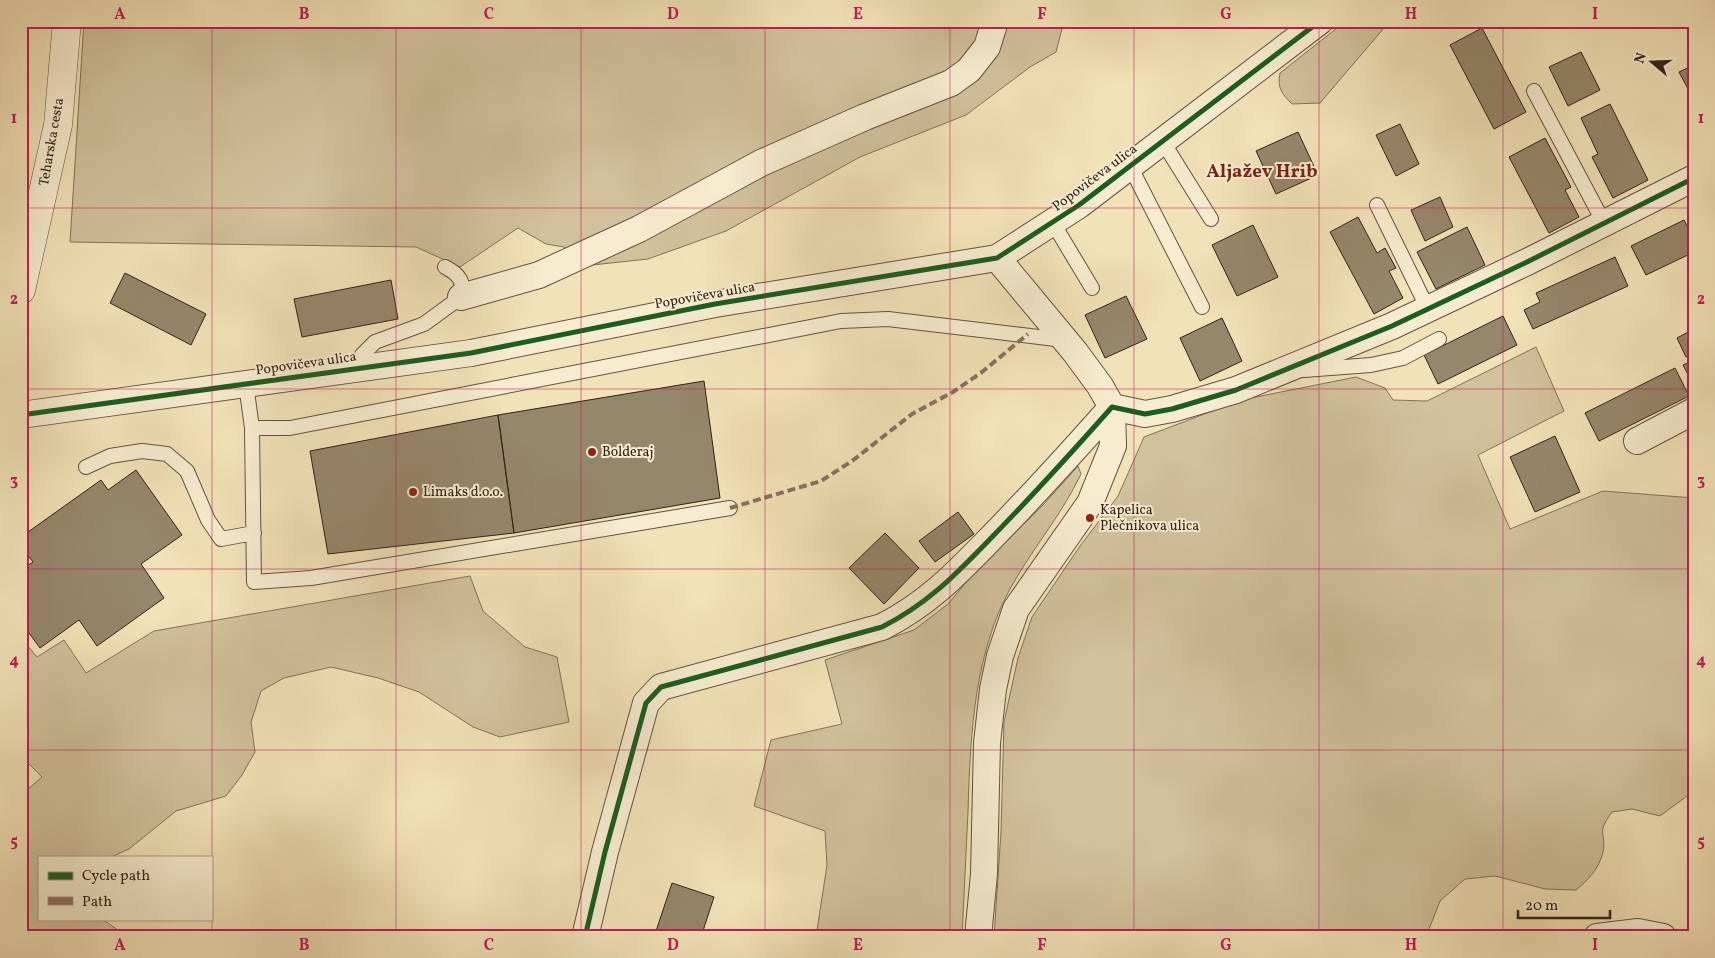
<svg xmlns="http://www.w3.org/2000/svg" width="1715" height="958" viewBox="0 0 1715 958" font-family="Vollkorn,serif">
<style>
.green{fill:#d1c19c;stroke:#82725a}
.building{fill:#96866b;stroke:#322219}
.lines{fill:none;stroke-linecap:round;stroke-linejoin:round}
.service-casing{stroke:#625240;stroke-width:16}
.minor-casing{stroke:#625240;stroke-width:28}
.tertiary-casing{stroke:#625240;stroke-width:29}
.service{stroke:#f7ecd0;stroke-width:14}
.minor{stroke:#f7ecd0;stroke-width:26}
.tertiary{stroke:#f7ecd0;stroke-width:28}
.quiet{stroke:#8d6e63;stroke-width:4;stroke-dasharray:8 4;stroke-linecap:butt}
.cycleway-casing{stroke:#f7ecd0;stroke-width:8}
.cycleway{stroke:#1b5e20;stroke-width:5}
.grid{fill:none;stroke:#c2185b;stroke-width:1;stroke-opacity:0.55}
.poi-dot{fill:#8f2418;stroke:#f7ecd0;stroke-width:2}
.labels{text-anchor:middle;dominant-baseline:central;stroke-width:4;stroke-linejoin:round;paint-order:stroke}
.street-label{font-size:14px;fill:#322219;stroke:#f7ecd0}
.poi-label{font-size:14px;fill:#322219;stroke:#f7ecd0;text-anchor:start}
.district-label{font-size:19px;font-weight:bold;fill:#7a1f14;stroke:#f7ecd0}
.neatline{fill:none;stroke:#c2185b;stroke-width:2}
.grid-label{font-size:16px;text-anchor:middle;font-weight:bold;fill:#c2185b}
</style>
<rect width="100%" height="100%" fill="#f2e2b7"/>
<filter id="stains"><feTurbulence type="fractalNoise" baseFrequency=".004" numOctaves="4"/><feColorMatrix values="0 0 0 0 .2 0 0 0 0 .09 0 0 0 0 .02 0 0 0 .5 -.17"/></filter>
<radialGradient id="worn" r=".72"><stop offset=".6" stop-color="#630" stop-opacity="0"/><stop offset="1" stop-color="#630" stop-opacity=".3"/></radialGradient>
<path class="green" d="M84,21H1064L1056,52L1030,67L966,115L860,157L726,231L648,259L583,266L564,247L546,244L518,228L460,267L416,247L70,242Z
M1346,21H1390L1320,103L1292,104C1282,94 1277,88 1280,73Z
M1536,347L1564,411L1478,455L1510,529L1603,491L1694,498V787L1687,796L1660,816L1632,809L1612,812C1595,835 1607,831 1603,852C1599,869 1588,880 1576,890L1545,889L1495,876L1465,879L1440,901L1426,937H994L1001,832L1004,722L1018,658L1032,617L1080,546L1118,496L1144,437L1241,400L1356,377L1385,388L1393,400L1427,401Z
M1078,466L1081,474C1059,521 1022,560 1001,607C973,671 970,743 968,812C966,853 964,895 962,937H816L827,865L825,831L754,806L771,740L842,724L825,660L914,630L948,604L973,574L1044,504Z
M470,576L483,611L525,647L557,657L569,722L500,737L473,727L419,692L378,678L331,667L284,678L261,691L251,722L255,752L242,775L226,796L176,811L129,849L111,857H39V919H102L128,937H21V795L42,777L21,756V638L37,657L64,640L86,673L154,631Z"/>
<path class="building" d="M1482,28L1526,112L1494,129L1450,45Z
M1581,52L1600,90L1568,106L1549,67Z
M1694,65V100L1679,72Z
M1610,104L1648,180L1613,198L1592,157L1598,154L1581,118Z
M1400,124L1419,164L1396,176L1376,135Z
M1298,132L1318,175L1276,194L1256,151Z
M1545,138L1571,187L1565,190L1579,217L1549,233L1509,157Z
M1440,197L1453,227L1425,241L1411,210Z
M1358,217L1377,253L1385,248L1396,268L1389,271L1403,298L1374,314L1330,232Z
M1684,220L1694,240V252L1646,275L1631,246Z
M1253,225L1278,277L1237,296L1212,245Z
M1467,227L1485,265L1436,289L1417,252Z
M1615,257L1628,286L1533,329L1524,310L1540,302L1536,293Z
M125,273L206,314L191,345L110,303Z
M391,280L398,319L302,337L294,299Z
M1126,296L1147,339L1105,358L1085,315Z
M1503,316L1517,345L1438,384L1424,355Z
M1222,318L1242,361L1200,381L1180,338Z
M1694,329V353L1686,357L1677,338Z
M1694,360V386L1683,365Z
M1675,368L1689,396L1599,441L1585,413Z
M704,381L720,498L514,533L498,415Z
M498,415L514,533L328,554L310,451Z
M1555,436L1580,492L1535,512L1510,457Z
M136,470L182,535L141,564L164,598L97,646L79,620L40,648L21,622V570L33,562L21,546V537L101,480L108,490Z
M958,512L974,534L935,562L919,541Z
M885,533L919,568L884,604L849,568Z
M672,883L714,897L701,937H662L655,934Z"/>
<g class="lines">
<defs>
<path id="service" d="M1534,91L1604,223
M1163,142L1211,219
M1130,166L1202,307
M1377,205L1428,309
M1053,223L1092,288
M355,369L362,355L375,342L424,324L461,297C465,282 459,274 445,267
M1304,370L1371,365L1403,358L1439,339
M246,384L252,428H290L841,321L888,319L1064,340
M252,428L254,582L311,578L730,508
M86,467L110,456L142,451L167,454L187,471L208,520L221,539L254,533"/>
<path id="minor" d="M461,297L539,275L639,229L761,163L865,117L951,83L969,70L987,47L995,21
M21,415L471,353L715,304L997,258L1079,205L1320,21
M1637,441L1694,411
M585,937L605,852L646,703L661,687L882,627C929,603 956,574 993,536C1034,494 1073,451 1112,407L1145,414L1172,409L1236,390L1392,326L1529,261L1694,178
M978,937L984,874L987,743L993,689L1000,656L1016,609L1090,503L1113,446L1112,407L1100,386L1075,352L997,258
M1597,937L1638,932L1663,937"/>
<path id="tertiary" d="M21,290L58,125L67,21"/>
</defs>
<use href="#service" class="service-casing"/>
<use href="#minor" class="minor-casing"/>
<use href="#tertiary" class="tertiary-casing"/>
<use href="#service" class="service"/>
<use href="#minor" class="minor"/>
<use href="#tertiary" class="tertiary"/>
<path class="quiet" d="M730,508L821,481L852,461L912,414L953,392L982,372L1028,334"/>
<defs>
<path id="cycleway" d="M21,415L471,353L715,304L997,258L1079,205L1320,21
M585,937L605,852L646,703L661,687L882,627C929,603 956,574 993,536C1034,494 1073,451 1112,407L1145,414L1172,409L1236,390L1392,326L1529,261L1694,178"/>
</defs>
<use href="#cycleway" class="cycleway-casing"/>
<use href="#cycleway" class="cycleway"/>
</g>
<path class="grid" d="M212,21V937M396,21V937M581,21V937M765,21V937M950,21V937M1134,21V937M1319,21V937M1503,21V937M21,208H1694M21,389H1694M21,569H1694M21,750H1694"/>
<g class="poi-dot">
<circle cx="592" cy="452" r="5"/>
<circle cx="413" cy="492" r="5"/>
<circle cx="1090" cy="518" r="5"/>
</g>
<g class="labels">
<g class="street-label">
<text transform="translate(52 142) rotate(-80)">Teharska cesta</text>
<text transform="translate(1095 178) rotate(-37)">Popovičeva ulica</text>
<text transform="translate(705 296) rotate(-10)">Popovičeva ulica</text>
<text transform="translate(306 364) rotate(-8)">Popovičeva ulica</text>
</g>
<g class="poi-label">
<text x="602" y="452">Bolderaj</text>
<text x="423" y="492">Limaks d.o.o.</text>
<text x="1100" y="510">Kapelica<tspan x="1100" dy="16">Plečnikova ulica</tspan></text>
</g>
<g class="district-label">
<text x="1262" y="172">Aljažev Hrib</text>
</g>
</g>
<rect width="1715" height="958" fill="none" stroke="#f2e2b7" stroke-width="55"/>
<rect x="38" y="856" width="175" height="65" fill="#f7ecd0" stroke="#a89b87"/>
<rect x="48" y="872" width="25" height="8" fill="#1b5e20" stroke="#a89b87"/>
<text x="82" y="880" font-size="15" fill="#322219">Cycle path</text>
<rect x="48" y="897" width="25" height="8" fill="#8d6e63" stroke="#a89b87"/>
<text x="82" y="906" font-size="15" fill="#322219">Path</text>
<g transform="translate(1652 62) rotate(289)" stroke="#f7ecd0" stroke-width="4" paint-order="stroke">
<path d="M0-4L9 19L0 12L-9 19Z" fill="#322219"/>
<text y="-8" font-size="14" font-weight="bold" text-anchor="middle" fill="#322219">N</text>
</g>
<path d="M1518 910v8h92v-8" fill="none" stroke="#322219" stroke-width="2.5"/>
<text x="1525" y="910" font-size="15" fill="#322219" stroke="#f7ecd0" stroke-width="4" paint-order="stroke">20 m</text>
<rect x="28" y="28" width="1660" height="902" class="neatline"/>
<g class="grid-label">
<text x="120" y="19">A</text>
<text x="304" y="19">B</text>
<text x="489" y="19">C</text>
<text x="673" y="19">D</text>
<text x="858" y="19">E</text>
<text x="1042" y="19">F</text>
<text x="1226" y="19">G</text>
<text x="1411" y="19">H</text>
<text x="1595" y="19">I</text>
<text x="14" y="123">1</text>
<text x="1701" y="123">1</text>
<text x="14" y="304">2</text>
<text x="1701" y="304">2</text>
<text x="14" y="485">3</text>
<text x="1701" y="485">3</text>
<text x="14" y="665">4</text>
<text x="1701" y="665">4</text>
<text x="14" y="846">5</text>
<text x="1701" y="846">5</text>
<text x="120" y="950">A</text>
<text x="304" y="950">B</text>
<text x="489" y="950">C</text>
<text x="673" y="950">D</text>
<text x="858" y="950">E</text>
<text x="1042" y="950">F</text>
<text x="1226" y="950">G</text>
<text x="1411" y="950">H</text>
<text x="1595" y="950">I</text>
</g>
<rect width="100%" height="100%" filter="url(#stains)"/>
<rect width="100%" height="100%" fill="url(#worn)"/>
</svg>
